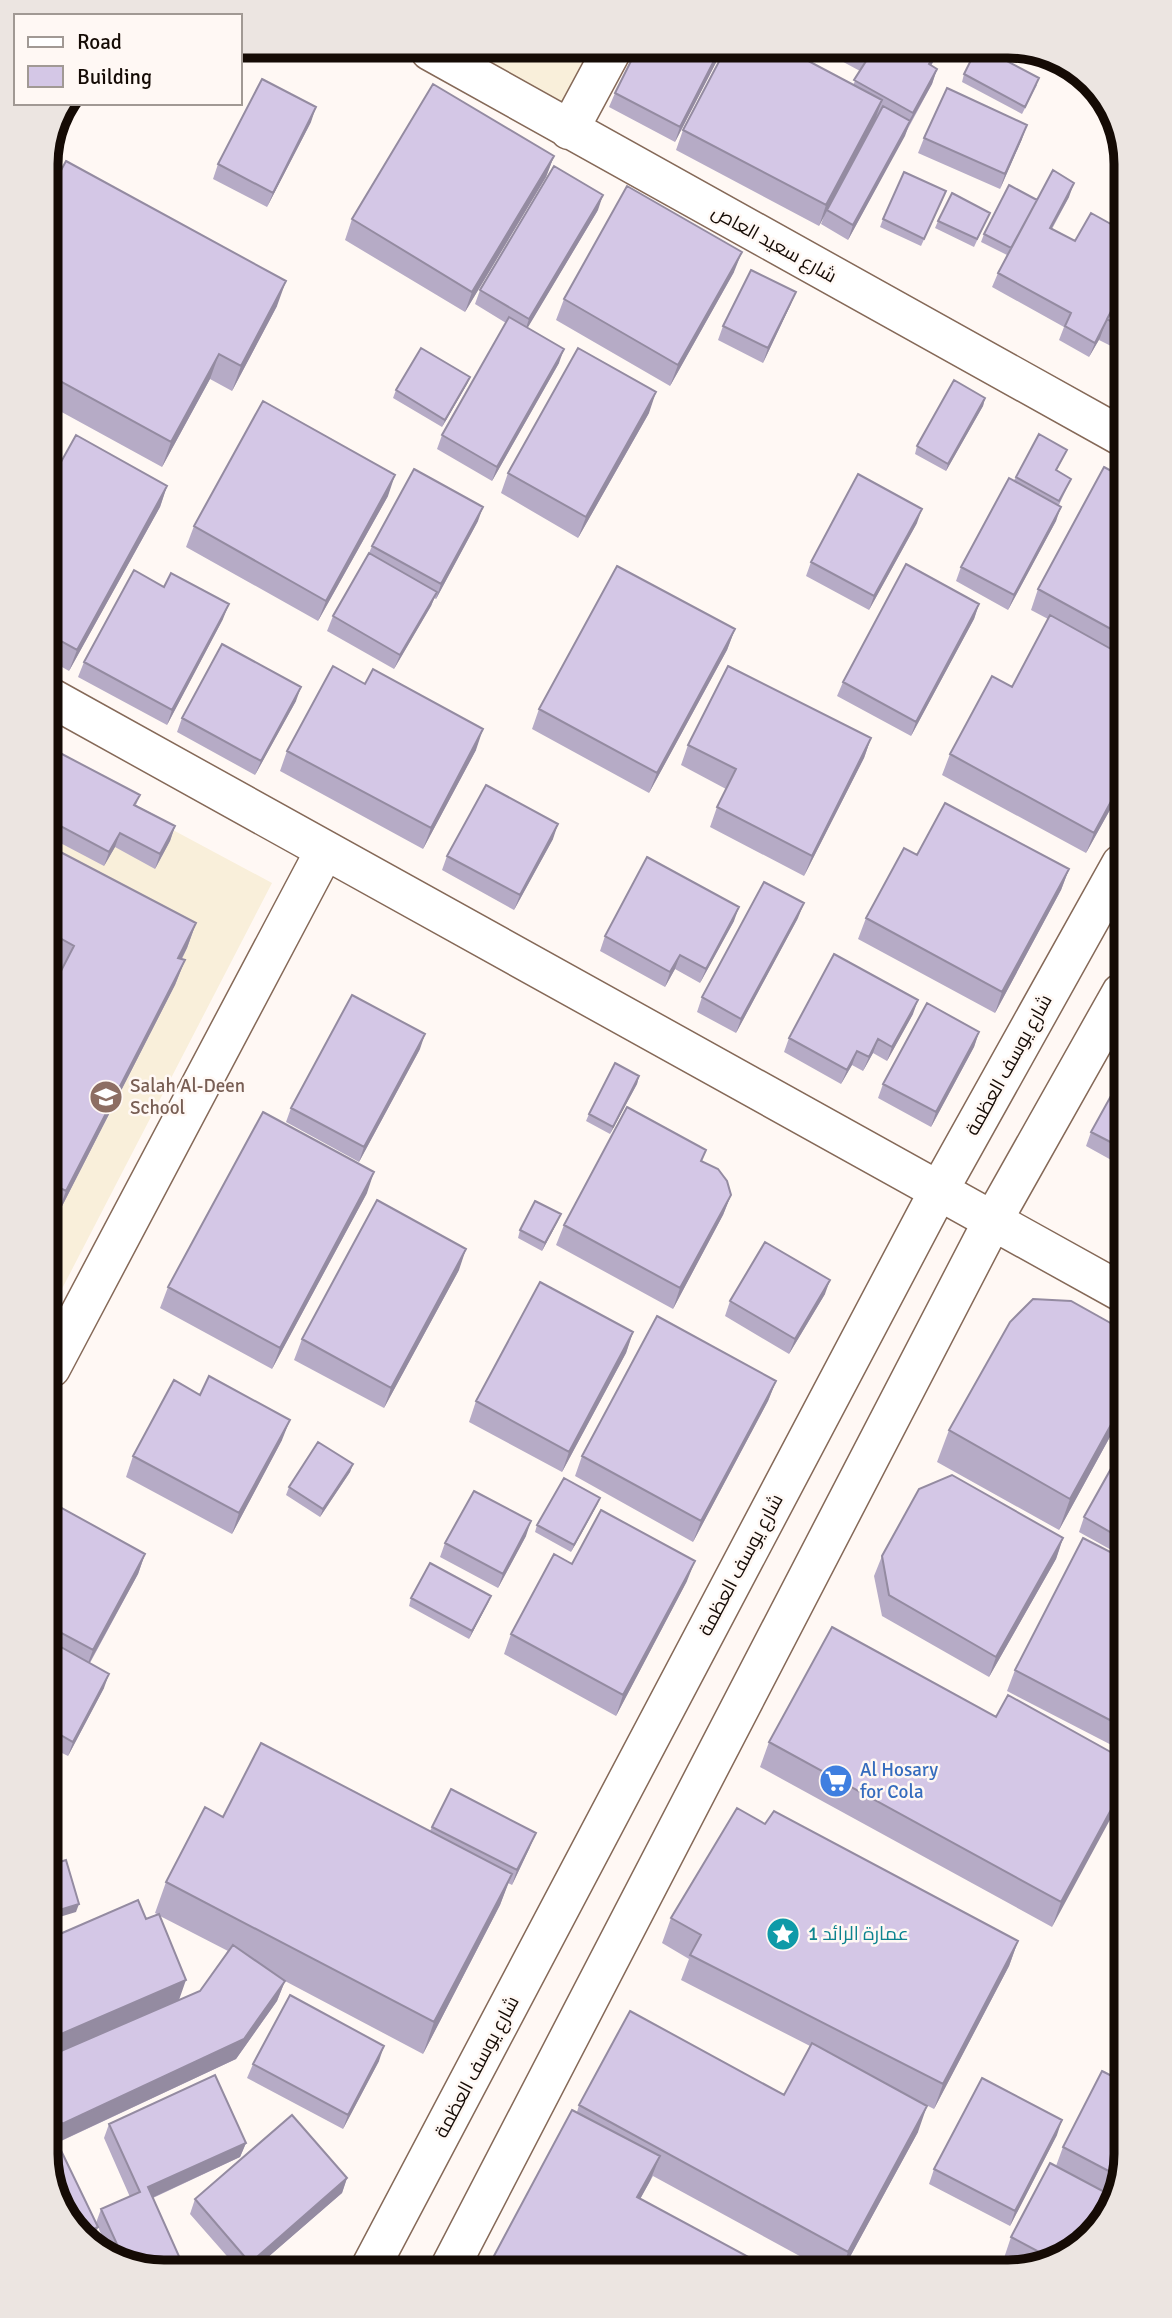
<svg xmlns="http://www.w3.org/2000/svg" width="1172" height="2318" viewBox="0 0 1172 2318" font-family="Signika,Cairo,sans-serif">
<style>
.education{fill:#f9efda}
.lines{fill:none;stroke-linecap:round;stroke-linejoin:round}
.minor-casing{stroke:#856958;stroke-width:41}
.minor{stroke:#fff;stroke-width:38}
.wall{fill:#b6abc6;fill-rule:evenodd}
.shaded-wall{fill:#948ba1}
.building{fill:#d4c7e6;stroke:#948ba1;stroke-width:2}
.labels{text-anchor:middle;dominant-baseline:central;stroke-width:5;stroke-linejoin:round;paint-order:stroke}
.street-label{font-size:19px;fill:#150b05;stroke:#fff8f4}
.education-label{font-size:19px;fill:#785e54;stroke:#fff8f4;text-anchor:start}
.shop-label{font-size:19px;fill:#366cbe;stroke:#fff8f4;text-anchor:start}
.culture-label{font-size:19px;fill:#0d838f;stroke:#fff8f4;text-anchor:start}
.rim{fill:none;stroke:#150b05;stroke-width:9}
</style>
<rect width="100%" height="100%" fill="#fff8f4"/>
<path class="education" d="M618,50L583,115L464,51Z
M48,763L272,883L51,1310Z"/>
<g class="lines">
<defs>
<path id="minor" d="M430,51L1119,435
M569,130L612,50
M48,696L1123,1293
M51,1368L325,850
M449,2269L992,1222L1121,993
M369,2270L938,1192L1121,864"/>
</defs>
<use href="#minor" class="minor-casing"/>
<use href="#minor" class="minor"/>
</g>
<path class="wall" d="M942,46L931,66L937,69L932,84L848,240L821,224L824,216L819,226L676,150L683,130L742,59L853,85L860,71L836,58L840,47Z
M723,49L675,142L609,107L615,93Z
M964,74L1037,85L1022,114L962,82Z
M311,122L267,207L213,179L218,164Z
M924,138L1022,139L1000,189L918,153Z
M554,156L546,177L465,312L345,240L352,219Z
M1069,197L1052,229L1075,241L1118,228L1119,350L1099,340L1100,338L1089,357L1059,340L1064,327L992,287L998,273L1007,255L981,242L984,234L1037,200Z
M46,198L277,306L232,391L210,379L162,467L47,404Z
M943,199L921,246L880,227L883,219Z
M598,210L527,328L559,363L492,481L437,449L442,435L506,323L475,304L480,290Z
M990,213L974,247L935,228L938,221Z
M734,272L670,386L556,320L564,299Z
M796,292L790,306L763,363L718,340L723,326Z
M470,377L467,384L442,427L393,398L396,390Z
M985,398L983,406L946,471L915,454L917,446Z
M649,413L578,538L501,493L508,473Z
M1067,450L1057,470L1071,479L1059,505L1056,521L1008,610L956,581L961,567L1016,477Z
M1119,475L1121,790L1086,853L942,775L950,754L1012,687L1048,619L1031,610L1038,589Z
M167,486L160,507L69,671L48,659L47,487Z
M388,496L318,621L186,547L194,526Z
M478,521L436,599L434,598L431,606L394,669L327,631L333,616L369,553L372,546Z
M917,523L869,610L806,576L811,562Z
M979,604L974,619L911,736L837,696L843,682Z
M223,619L167,725L78,677L84,662Z
M735,629L727,650L649,793L532,729L539,709Z
M365,684L476,750L423,849L280,771L287,751Z
M296,701L255,775L177,732L182,718Z
M871,738L864,758L804,876L710,827L717,807L726,789L681,765L688,745Z
M48,774L140,795L136,805L175,826L170,841L155,869L115,847L104,866L49,837Z
M553,839L514,910L442,870L447,856Z
M49,846L196,923L187,948L182,959L185,960L175,985L57,1216L50,1213L49,994L62,969L49,962Z
M917,855L1069,869L1061,890L995,1013L858,939L866,918Z
M798,918L736,1033L697,1012L702,997Z
M734,921L700,983L675,969L665,987L600,951L605,936Z
M913,1014L887,1061L873,1053L863,1071L852,1065L841,1084L784,1052L789,1038Z
M979,1032L974,1047L931,1127L878,1098L883,1084Z
M420,1049L359,1162L286,1122L291,1108Z
M639,1076L637,1084L610,1134L586,1121L589,1114Z
M1122,1099V1166L1086,1146L1091,1132Z
M702,1161L731,1195L723,1215L673,1309L556,1245L564,1225Z
M367,1193L272,1369L160,1308L168,1287Z
M558,1221L542,1251L518,1238L520,1230Z
M459,1270L384,1408L294,1360L302,1339Z
M825,1294L789,1354L725,1316L730,1301Z
M633,1332L626,1353L562,1472L469,1422L476,1401Z
M776,1381L768,1401L693,1542L575,1476L582,1456Z
M200,1395L282,1440L232,1534L126,1477L133,1456Z
M1123,1413L1059,1530L937,1462L949,1430Z
M1123,1450L1124,1557L1079,1532L1084,1517Z
M353,1464L350,1472L320,1517L286,1495L289,1487Z
M600,1498L597,1505L571,1552L535,1532L537,1525Z
M51,1502L145,1554L138,1574L90,1663L104,1688L68,1756L52,1748Z
M526,1536L498,1588L440,1557L445,1543Z
M1063,1538L1056,1559L989,1677L882,1616L874,1576L882,1556Z
M1124,1559L1125,1752L1007,1691L1015,1670Z
M687,1581L616,1716L504,1654L511,1634Z
M491,1596L488,1603L469,1639L409,1606L411,1598Z
M996,1717L1125,1760L1052,1927L760,1767L769,1742Z
M223,1817L430,1831L432,1827L530,1847L512,1885L508,1883L500,1905L423,2054L285,1981L277,2001L236,2059L57,2143L96,2223L101,2209L130,2197L104,2138L109,2124L246,2143L240,2157L153,2198L156,2272L111,2257L98,2227L93,2241L90,2243L54,2199L53,1937L146,1919L157,1914L155,1913L166,1882ZM160,1916L228,1951L200,1991L179,2000Z
M765,1824L1018,1941L1009,1966L934,2109L900,2092L918,2132L845,2266H818L653,2176L640,2199L487,2269L577,2112L579,2105L784,2095L810,2046L681,1980L689,1959L662,1943L671,1918Z
M379,2061L343,2129L247,2078L253,2064Z
M1057,2135L1010,2226L929,2184L934,2169Z
M1063,2147L1126,2155L1106,2220L1053,2264H1016L1004,2258L1011,2237L1056,2166Z
M347,2178L342,2193L252,2271H240L190,2214L195,2199Z"/>
<path class="shaded-wall" d="M942,46L923,79L929,64L939,47Z
M720,49H723L675,142L680,127Z
M937,69L932,84L909,125L905,136L848,240L853,225Z
M882,100L875,120L819,226L826,205Z
M316,107L311,122L267,207L273,193Z
M1027,125L1022,139L1000,189L1005,174Z
M554,156L546,177L465,312L472,292Z
M1074,183L1069,197L1044,242L1050,228Z
M603,195L598,210L524,334L529,319Z
M742,252L734,272L670,386L678,365Z
M286,281L277,306L232,391L241,366Z
M796,292L790,306L763,363L768,348Z
M1105,324L1100,338L1089,357L1095,343Z
M564,349L559,363L492,481L497,467Z
M219,354L210,379L162,467L171,442Z
M470,377L467,384L442,427L445,420Z
M656,392L649,413L578,538L586,517Z
M985,398L983,406L946,471L948,464Z
M57,413L49,433L47,437V431Z
M395,475L388,496L318,621L326,601Z
M167,486L160,507L69,671L77,650Z
M483,507L478,521L436,599L441,584Z
M1061,507L1056,521L1008,610L1014,595Z
M922,509L917,523L869,610L874,596Z
M437,592L431,606L394,669L400,655Z
M229,604L223,619L167,725L172,710Z
M979,604L974,619L911,736L916,722Z
M735,629L727,650L649,793L657,773Z
M301,687L296,701L255,775L261,761Z
M483,729L476,750L423,849L431,828Z
M871,738L864,758L804,876L812,856Z
M1121,783V790L1086,853L1094,833Z
M558,824L553,839L514,910L520,895Z
M175,826L170,841L155,869L160,854Z
M120,833L115,847L104,866L109,852Z
M1069,869L1061,890L995,1013L1002,992Z
M804,903L798,918L736,1033L741,1019Z
M739,907L734,921L700,983L706,969Z
M196,923L187,948L169,983L178,958Z
M680,955L675,969L665,987L670,972Z
M185,960L175,985L57,1216L66,1191Z
M918,1000L913,1014L887,1061L892,1047Z
M979,1032L974,1047L931,1127L936,1112Z
M425,1034L420,1049L359,1162L364,1147Z
M878,1039L873,1053L863,1071L869,1057Z
M857,1051L852,1065L841,1084L847,1070Z
M639,1076L637,1084L610,1134L613,1127Z
M374,1172L367,1193L272,1369L280,1348Z
M731,1195L723,1215L673,1309L680,1288Z
M561,1214L558,1221L542,1251L545,1243Z
M466,1249L459,1270L384,1408L391,1388Z
M830,1280L825,1294L789,1354L795,1339Z
M633,1332L626,1353L562,1472L569,1452Z
M776,1381L768,1401L693,1542L701,1521Z
M1123,1403V1413L1059,1530L1070,1499Z
M290,1420L282,1440L232,1534L239,1513Z
M353,1464L350,1472L320,1517L323,1509Z
M600,1498L597,1505L571,1552L574,1545Z
M531,1521L526,1536L498,1588L503,1574Z
M1063,1538L1056,1559L989,1677L996,1657Z
M145,1554L138,1574L85,1671L93,1650Z
M695,1561L687,1581L616,1716L623,1695Z
M491,1596L488,1603L469,1639L472,1631Z
M109,1674L104,1688L68,1756L73,1742Z
M1125,1784V1792L1052,1927L1061,1902Z
M536,1833L530,1847L512,1885L517,1870Z
M512,1874L500,1905L423,2054L434,2022Z
M79,1904L76,1912L53,1919V1912Z
M1018,1941L1009,1966L934,2109L943,2084Z
M186,1980L179,2000L54,2054V2037Z
M285,1981L277,2001L236,2059L54,2144L62,2124Z
M384,2046L379,2061L343,2129L348,2115Z
M927,2106L918,2132L845,2266H843L848,2252Z
M1062,2120L1057,2135L1010,2226L1015,2211Z
M246,2143L240,2157L143,2202L148,2187Z
M660,2156L650,2181L627,2223L637,2197Z
M347,2178L342,2193L252,2271H247L250,2263Z
M98,2227L93,2241L90,2243L83,2234Z
M182,2263L179,2272H161Z"/>
<path class="building" d="M978,46L1039,78L1025,107L964,74Z
M849,47H939L929,64L937,69L913,113L854,80L868,58Z
M747,48H784L882,100L826,205L683,130L725,50L742,59Z
M637,49H720L680,127L615,93Z
M262,79L316,107L273,193L218,164Z
M433,84L554,156L472,292L352,219Z
M947,88L1027,125L1005,174L924,138Z
M883,106L910,121L853,225L827,210Z
M66,161L286,281L241,366L219,354L171,442L47,374L46,198Z
M554,166L603,195L529,319L480,290Z
M1053,170L1074,183L1050,228L1075,241L1091,213L1118,228V298L1095,343L1065,326L1071,313L998,273Z
M904,172L946,191L924,239L883,219Z
M1009,185L1037,200L1011,248L984,234Z
M627,186L742,252L678,365L564,299Z
M952,193L990,213L977,239L938,221Z
M751,270L796,292L768,348L723,326Z
M1118,298L1119,326L1107,319Z
M509,317L564,349L497,467L442,435Z
M421,348L470,377L445,420L396,390Z
M578,348L656,392L586,517L508,473Z
M954,380L985,398L948,464L917,446Z
M263,401L395,475L326,601L194,526Z
M47,407L57,413L47,431Z
M1039,434L1067,450L1056,470L1071,479L1059,501L1016,477Z
M76,435L167,486L77,650L48,634L47,487Z
M1104,467L1119,475L1120,634L1038,589Z
M414,469L483,507L441,584L372,546Z
M858,474L922,509L874,596L811,562Z
M1009,478L1061,507L1014,595L961,567Z
M369,553L437,592L400,655L333,616Z
M906,564L979,604L916,722L843,682Z
M617,566L735,629L657,773L539,709Z
M134,570L164,587L171,573L229,604L172,710L84,662Z
M1050,615L1120,654L1121,783L1094,833L950,754L992,676L1012,687Z
M222,644L301,687L261,761L182,718Z
M333,666L365,684L373,669L483,729L431,828L287,751Z
M728,666L871,738L812,856L717,807L736,769L688,745Z
M60,753L140,795L134,805L175,826L160,854L120,833L109,852L49,820L48,774Z
M486,785L558,824L520,895L447,856Z
M945,803L1069,869L1002,992L866,918L904,848L917,855Z
M49,846L196,923L178,958L185,960L66,1191L50,1183L49,994L74,946L49,932Z
M647,857L739,907L706,969L680,955L670,972L605,936Z
M764,882L804,903L741,1019L702,997Z
M834,954L918,1000L892,1047L878,1039L869,1057L857,1051L847,1070L789,1038Z
M352,995L425,1034L364,1147L291,1108Z
M927,1003L979,1032L936,1112L883,1084Z
M615,1063L639,1076L613,1127L589,1114Z
M1112,1094L1122,1099V1148L1091,1132Z
M627,1107L706,1150L701,1161L718,1169L727,1181L731,1195L680,1288L564,1225Z
M263,1112L374,1172L280,1348L168,1287Z
M377,1200L466,1249L391,1388L302,1339Z
M535,1201L561,1214L545,1243L520,1230Z
M765,1242L830,1280L795,1339L730,1301Z
M540,1282L633,1332L569,1452L476,1401Z
M1033,1299L1071,1301L1123,1330V1403L1070,1499L949,1430L1010,1322Z
M657,1316L776,1381L701,1521L582,1456Z
M209,1376L290,1420L239,1513L133,1456L174,1380L200,1395Z
M318,1442L353,1464L323,1509L289,1487Z
M1122,1449L1123,1450L1124,1540L1084,1517Z
M952,1475L1063,1538L996,1657L889,1595L882,1556L919,1489Z
M564,1478L600,1498L574,1545L537,1525Z
M474,1491L531,1521L503,1574L445,1543Z
M51,1502L145,1554L93,1650L52,1628Z
M601,1510L695,1561L623,1695L511,1634L554,1554L572,1564Z
M1083,1538L1124,1559L1125,1728L1015,1670Z
M430,1563L491,1596L472,1631L411,1598Z
M832,1627L996,1717L1008,1695L1125,1760V1784L1061,1902L769,1742Z
M52,1642L109,1674L73,1742L52,1730Z
M261,1743L512,1874L434,2022L166,1882L205,1807L223,1817Z
M451,1789L536,1833L517,1870L432,1827Z
M737,1808L765,1824L774,1811L1018,1941L943,2084L690,1955L701,1935L671,1918Z
M66,1860L79,1904L53,1912V1864Z
M138,1900L146,1919L159,1914L186,1980L54,2037L53,1937Z
M233,1945L285,1981L244,2039L62,2124L54,2106V2054L200,1991Z
M290,1995L384,2046L348,2115L253,2064Z
M630,2011L784,2095L812,2043L927,2106L848,2252L579,2105Z
M1102,2071L1126,2083V2155L1120,2177L1063,2147Z
M215,2075L246,2143L148,2187L182,2263L161,2272H156L125,2262L101,2209L140,2192L109,2124Z
M982,2078L1062,2120L1015,2211L934,2169Z
M572,2110L660,2156L637,2197L765,2266L487,2269Z
M292,2115L347,2178L250,2263L195,2199Z
M54,2136L98,2227L83,2234L54,2199Z
M1050,2163L1114,2197L1106,2220L1056,2261L1011,2237Z
M947,2261L954,2265H945Z"/>
<defs>
<symbol id="school-disc" viewBox="-11 -11 22 22"><circle r="9.5" fill="#8d6e63" stroke="#fff8f4"/><path d="M0-5L7-2L0 1L-7-2ZM-4 1L0 2.5L4 1V4Q0 6-4 4Z" fill="#fff"/></symbol>
<symbol id="supermarket-disc" viewBox="-11 -11 22 22"><circle r="9.5" fill="#3f7fe0" stroke="#fff8f4"/><path d="M-6-5.5h2.5l.6 2H6L4.5 2H-2.5L-4.4-4H-6ZM-1.5 3.2a1.3 1.3 0 1 0 .1 0ZM3 3.2a1.3 1.3 0 1 0 .1 0Z" fill="#fff"/></symbol>
<symbol id="sight-disc" viewBox="-11 -11 22 22"><circle r="9.5" fill="#0f9aa8" stroke="#fff8f4"/><path d="M0-6L1.8-2.2L6-1.7L2.9 1.2L3.7 5.4L0 3.3L-3.7 5.4L-2.9 1.2L-6-1.7L-1.8-2.2Z" fill="#fff"/></symbol>
</defs>
<g fill-rule="evenodd">
<use href="#school-disc" x="87" y="1078" width="38" height="38"/>
<use href="#supermarket-disc" x="817" y="1762" width="38" height="38"/>
<use href="#sight-disc" x="764" y="1915" width="38" height="38"/>
</g>
<g class="labels">
<g class="street-label">
<text transform="translate(774 244) rotate(29)">شارع سعيد العاص</text>
<text transform="translate(1009 1065) rotate(-61)">شارع يوسف العظمة</text>
<text transform="translate(741 1565) rotate(-62)">شارع يوسف العظمة</text>
<text transform="translate(477 2067) rotate(-62)">شارع يوسف العظمة</text>
</g>
<g class="education-label">
<text x="130" y="1086">Salah Al-Deen<tspan x="130" dy="22">School</tspan></text>
</g>
<g class="shop-label">
<text x="860" y="1770">Al Hosary<tspan x="860" dy="22">for Cola</tspan></text>
</g>
<g class="culture-label">
<text x="808" y="1934">عمارة الرائد 1</text>
</g>
</g>
<path d="M0 0H1172V2318H0ZM164 58H1008A106 106 0 0 1 1114 164V2154A106 106 0 0 1 1008 2260H164A106 106 0 0 1 58 2154V164A106 106 0 0 1 164 58Z" fill="#ece5e1" fill-rule="evenodd"/>
<path class="rim" d="M164 58H1008A106 106 0 0 1 1114 164V2154A106 106 0 0 1 1008 2260H164A106 106 0 0 1 58 2154V164A106 106 0 0 1 164 58Z"/>
<rect x="14" y="14" width="228" height="91" fill="#fff8f4" stroke="#a19994" stroke-width="2"/>
<rect x="28" y="37" width="35" height="10" fill="#ffffff" stroke="#a19994" stroke-width="2"/>
<text x="77" y="49" font-size="21" fill="#150b05">Road</text>
<rect x="28" y="66" width="35" height="21" fill="#d4c7e6" stroke="#a19994" stroke-width="2"/>
<text x="77" y="84" font-size="21" fill="#150b05">Building</text>
</svg>
